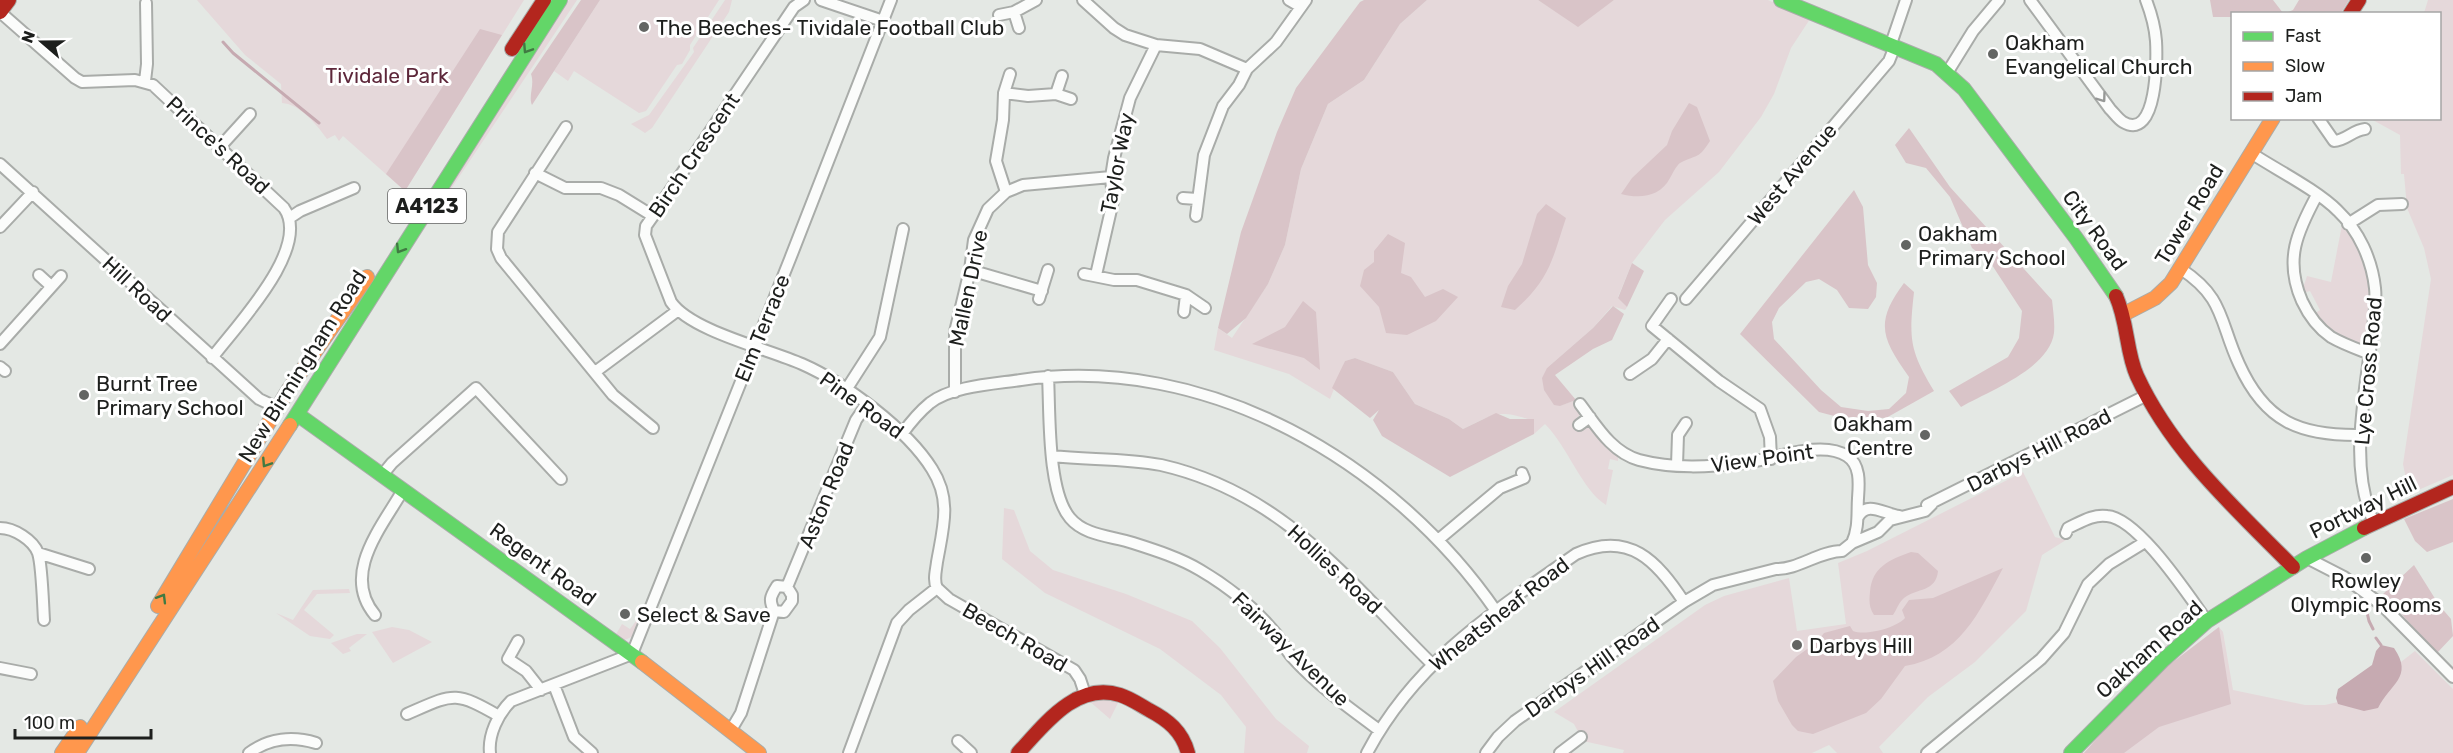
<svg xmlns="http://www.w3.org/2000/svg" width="2453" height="753" viewBox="0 0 2453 753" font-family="Rubik,sans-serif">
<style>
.green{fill:#e5d8da}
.forest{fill:#d9c4c8}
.water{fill:#c6aab1}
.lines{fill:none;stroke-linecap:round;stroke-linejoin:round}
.stream{stroke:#c6aab1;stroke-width:3}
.street-casing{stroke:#a9aca9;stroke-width:14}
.fast-casing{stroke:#a9aca9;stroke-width:16}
.slow-casing{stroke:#a9aca9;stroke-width:16}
.jam-casing{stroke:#a9aca9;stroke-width:16}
.street{stroke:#fbfcfb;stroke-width:10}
.fast{stroke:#63d668;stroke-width:14}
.slow{stroke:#ff974d;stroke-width:14}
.jam{stroke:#b3261e;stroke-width:14}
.oneway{stroke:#407a42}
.oneway2{stroke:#979997}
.poi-dot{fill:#636563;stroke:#fff;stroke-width:2}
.labels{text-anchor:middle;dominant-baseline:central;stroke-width:6;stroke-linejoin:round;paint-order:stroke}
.shield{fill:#fff;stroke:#616261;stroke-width:1.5}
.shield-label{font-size:20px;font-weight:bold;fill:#1d1f1d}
.poi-label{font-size:21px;fill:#1d1f1d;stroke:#fff;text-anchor:start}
.park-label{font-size:21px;fill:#5d273a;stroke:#fff}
.street-label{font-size:21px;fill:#1d1f1d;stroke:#fff}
</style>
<rect width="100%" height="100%" fill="#e4e8e4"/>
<path class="green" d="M197,0H524L405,191L343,136L339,141L335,135L327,139C317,125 300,104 282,103L281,84L245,55Z
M569,0H577L409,252L549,30Z
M600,0H719L690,45V50L682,64L677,65L646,111L639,113L574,71L568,81L554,71Z
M725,0H732L729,12L652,128L645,133L631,124L649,115L694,52L693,48Z
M1427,0H1538L1555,11L1605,6L1614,0H1768L1810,19L1791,48L1774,94L1761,117L1719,172L1665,220L1632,263L1618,297L1627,307L1625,310L1612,306L1593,328L1547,368L1559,406L1576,400L1582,413L1573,422L1579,428L1590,425L1618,457V461L1610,459L1608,469L1613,470L1606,505C1582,490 1568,447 1545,424L1534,434V421C1498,409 1496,413 1463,429L1449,419L1415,404L1393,372L1355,358L1345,361L1330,399L1289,374L1214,350L1218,328L1232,338L1268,284L1285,245L1301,169L1328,104L1364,80L1400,24Z
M2428,0H2453V475L2409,494L2403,464L2431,279L2424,248L2407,208L2404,174H2401L2400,135L2371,119L2440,118V14L2424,13Z
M2342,225C2377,261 2374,298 2366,345L2361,347L2327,328L2314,314L2320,310L2310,291L2303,293L2302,291L2307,276L2331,282Z
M2023,472L2055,537L2066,540L2042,555L2026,611L1975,662L1928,697L1879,747L1883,753H1837L1829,745L1812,753H1623L1624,750L1583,741L1574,724L1554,712L1705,605L1724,596L1789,578L1797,631L1846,624L1838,563L1867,551Z
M1004,508L1014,510L1030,551L1053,570L1126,594L1192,621L1220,648L1276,719L1309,746L1307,753H1244L1246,727L1221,695L1160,649L1045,593L1002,559Z
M349,589L350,593L317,594L304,610L334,635L330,639L310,636L276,613L293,620L313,590Z
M639,617H642L634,636L622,641L615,636L622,624L630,629Z
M392,627L409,630L432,642L393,663L372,632Z
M2219,627L2223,632L2233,690L2305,705H2325L2338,702L2401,662L2415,651L2453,689V753H2084L2148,681Z
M357,634H367L349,648L351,651L343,654L331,643Z
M1097,696L1119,701L1110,719L1088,700Z"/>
<path class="forest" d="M581,0H600L532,105C528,96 535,85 531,74Z
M1364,0H1427L1400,24L1364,80L1328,104L1301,169L1285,245L1268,284L1246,318L1227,334L1218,328L1241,232L1277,132L1296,88L1360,2Z
M1538,0H1614L1578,27Z
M2210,0H2273L2283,13L2232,14V17H2213Z
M2299,0H2349L2341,13H2286L2293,10Z
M480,29L502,35L405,191L386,174Z
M1689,103L1697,107L1710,141C1698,160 1697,154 1680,163C1676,166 1673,173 1670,178C1660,197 1640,199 1621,194L1632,178L1667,145L1672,131Z
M1909,128L1950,187L2052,300C2053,310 2055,322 2054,333C2049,369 1989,391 1961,407L1949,391L2008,357L2019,338L2022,311L1990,262L1972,248L1950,197L1926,168L1906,163L1895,145Z
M1854,190L1863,207L1868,265L1877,283L1876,297L1868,309L1849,308L1837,290L1819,279L1806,282L1779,308L1772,322L1774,339L1821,390L1841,407L1868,411L1889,409L1906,393L1909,377C1882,339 1874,323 1904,283L1914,292C1909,338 1909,350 1934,391L1886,418L1838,417L1819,412L1740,334Z
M1546,204L1566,218C1552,260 1550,279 1515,310L1501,307L1508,286L1522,264L1537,214Z
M1388,234L1405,243L1401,273L1411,277L1425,297L1443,289L1458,297L1436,321L1407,335L1386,333L1379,307L1360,286L1364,270L1374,262V251Z
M1632,263L1644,271L1627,307L1618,298Z
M1303,301L1316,312L1320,370L1304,358L1252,344L1285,327Z
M1613,306L1624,314L1612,340L1593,349L1555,375L1576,400L1560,406L1554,405L1544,390L1542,378L1547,368L1593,328Z
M1355,358L1393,372L1415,404L1449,419L1463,429L1496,413L1510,419H1534V434L1450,477L1382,436L1373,420L1379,410L1370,418L1332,388L1345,361Z
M2453,499V542L2427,552L2415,541L2404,519Z
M1911,552L1918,553L1938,571C1936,592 1917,588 1904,598C1899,602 1897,609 1893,615H1874C1869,608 1869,601 1870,592C1872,567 1889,560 1911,552Z
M2414,565L2439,605L2451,619L2453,636L2437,653L2383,594Z
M2003,568C1979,613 1959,657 1905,666L1881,699L1866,713L1813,734L1798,731L1792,725L1778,701L1773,681L1796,657L1817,642L1824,633L1850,626L1853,631C1866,636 1896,628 1905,618L1902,610L1909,600L1933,598Z
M2219,627L2231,704L2159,727L2124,753H2084L2148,681Z"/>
<path class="water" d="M2381,645L2394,648C2414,677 2390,684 2378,708L2364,711L2338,704L2336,698L2338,689L2372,665L2376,651Z"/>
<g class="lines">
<path class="stream" d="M223,42L233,53L319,123
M2365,604L2369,621L2373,629
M2376,638L2381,645"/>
<defs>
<path id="street" d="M804,0L794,7L653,216L646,226L645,235L671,302C691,331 768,349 802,364C845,383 907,429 932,469C952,500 943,528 937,562C936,571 933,580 937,588L909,610L897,623L849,753
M821,0L883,21
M1083,0L1114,28L1125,35L1156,45
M1289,0L1301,7
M2030,0L2110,109C2114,113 2118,119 2123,122C2158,142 2157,57 2156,41C2155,27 2151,13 2146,0
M0,12L75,78L82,82L135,80L153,85L284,208C312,248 236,326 212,358
M1014,12L1036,0
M999,15L1014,12L1019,28
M1891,44L1906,0
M1947,73L1973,31L1999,0
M1062,76L1056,94L1071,99
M145,81L147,64L146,3
M1004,93L1010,74
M2318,118L2334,141C2345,141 2353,130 2365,129
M566,127L498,232L497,249L501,258L613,395L653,428
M220,147L250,114
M2251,153C2277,170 2317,190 2338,211C2359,231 2372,260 2375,288C2377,306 2373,326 2371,343C2364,401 2349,468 2374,523
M0,164L259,399L278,408
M535,173L565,188H601L619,195L653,216
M1006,192L996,161L1003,120L1004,93L1028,96L1056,94
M2317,195C2297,232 2284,260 2302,301C2309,316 2318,328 2331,337C2343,344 2357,349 2370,354
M1183,198L1197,199
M1196,216L1204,155L1223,106L1239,85L1247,69L1276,42L1306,0
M291,217L300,211L354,188
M2348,224L2378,205L2402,204
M0,227L33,192
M2181,269C2225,298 2219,321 2239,364C2265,422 2300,436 2361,435
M970,270L1042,291
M1084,274L1114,280H1137L1186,295L1205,308
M39,275L51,286
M1096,275L1113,201L1111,177L1114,158L1130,98L1156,45L1200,49L1247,69
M1039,299L1048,270
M1671,299L1652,326L1719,381L1760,409L1770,437L1771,459
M1686,299L1889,61L1895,46
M1184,312L1186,295
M0,344L61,276
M0,367L5,371
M595,372L677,311
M1630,374L1652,359L1668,339
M1048,376C1050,412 1047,491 1070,518C1085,536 1112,536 1133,543C1155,550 1180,558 1200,570C1229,587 1255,608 1276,634C1282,642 1286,650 1292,657C1317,685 1349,708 1379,730
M846,390L880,337L903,229
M955,392V332L970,270L974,240L988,209L1006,192L1023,185L1111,177
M1580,404C1596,425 1611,452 1639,460C1673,469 1709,467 1744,463C1773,460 1821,439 1847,456C1861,465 1859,484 1858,498C1857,514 1859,528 1852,543
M1579,425L1590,417
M902,434C910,423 919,412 930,403C952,386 994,384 1021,380C1207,353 1393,462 1496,611
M1052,456C1088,460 1125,458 1161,465C1284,493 1347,580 1432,664
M1677,465L1678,435L1686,423
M383,474L392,463L476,388L561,479
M1927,505L2147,395
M1858,517C1867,500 1884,514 1899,516
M0,528C14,528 33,540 38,553C42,565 43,605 44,620
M2066,533L2068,528C2081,522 2093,514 2107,516C2138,518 2188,595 2207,621
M1438,540L1500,488L1524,478L1522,473
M38,553L89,569
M2307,558L2344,577L2382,605L2453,677
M787,587L856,420L867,404
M937,588L949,599L1074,670L1080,679L1085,694
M375,615C341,574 381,528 403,490
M518,641L508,659L526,671L541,690
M0,668L31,674
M554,685L574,737L592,753
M407,714C453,694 454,690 499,716
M731,730L741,713L774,611C769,600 770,597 777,586L787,587L792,595V601L784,612L774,611
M958,741L971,753
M249,753C269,738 293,736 316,743
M490,753C488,735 498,714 511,701L632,654L790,259L891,0
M1367,753C1415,662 1493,612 1576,554C1629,530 1657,561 1684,602
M1486,753L1498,737L1515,721L1684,602L1713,585L1776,569C1797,570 1820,551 1842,551L1852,543L1878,532L1890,520L1925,511L1932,504
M1560,753L1581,737
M1927,753L2041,659L2064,633L2088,584L2109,564L2145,542"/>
<path id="fast" d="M1781,0L1936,64L1964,89L2076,238L2116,296
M297,414L642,662
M290,425L560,0
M2071,753L2162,661L2207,621L2307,558L2364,528"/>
<path id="slow" d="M2124,314L2155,298L2171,283L2273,118
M158,606L289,389L367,277
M642,662L759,753
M62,753L80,727
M77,753L290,425"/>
<path id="jam" d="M0,12L9,0
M2350,14L2359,0
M512,49L544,0
M2116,296C2128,323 2126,352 2137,376C2172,452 2235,508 2293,567
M2364,528L2453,487
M1018,753C1044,725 1076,681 1120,695C1130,698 1140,705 1149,710C1168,720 1182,731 1188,753"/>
</defs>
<use href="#street" class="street-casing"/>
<use href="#fast" class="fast-casing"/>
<use href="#slow" class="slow-casing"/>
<use href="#jam" class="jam-casing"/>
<use href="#street" class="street"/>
<use href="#fast" class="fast"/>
<use href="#slow" class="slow"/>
<use href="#jam" class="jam"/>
</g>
<defs><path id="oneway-chevron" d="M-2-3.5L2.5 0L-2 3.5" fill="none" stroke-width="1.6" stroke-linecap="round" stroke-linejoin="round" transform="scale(1.5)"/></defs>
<g class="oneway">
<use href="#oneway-chevron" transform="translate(527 49) rotate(123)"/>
<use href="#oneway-chevron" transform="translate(400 249) rotate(122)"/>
<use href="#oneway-chevron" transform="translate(266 463) rotate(123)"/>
<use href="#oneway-chevron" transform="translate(162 598) rotate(-59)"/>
</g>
<use class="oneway2" href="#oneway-chevron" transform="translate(2102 98) rotate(54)"/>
<g class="poi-dot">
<circle cx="644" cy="27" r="6"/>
<circle cx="1993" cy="54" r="6"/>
<circle cx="1906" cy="245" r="6"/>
<circle cx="84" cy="395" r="6"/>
<circle cx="1925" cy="435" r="6"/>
<circle cx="2366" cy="558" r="6"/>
<circle cx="625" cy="614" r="6"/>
<circle cx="1797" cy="645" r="6"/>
</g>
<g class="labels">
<rect class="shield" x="388" y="189" width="78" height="34" rx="4.5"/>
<g class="shield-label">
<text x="427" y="206">A4123</text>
</g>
<g class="poi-label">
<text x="656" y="27">The Beeches- Tividale Football Club</text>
<text x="2005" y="42">Oakham<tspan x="2005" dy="24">Evangelical Church</tspan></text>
<text x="1918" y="233">Oakham<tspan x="1918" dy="24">Primary School</tspan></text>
<text x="96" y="383">Burnt Tree<tspan x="96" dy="24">Primary School</tspan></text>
<text x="1913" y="423" text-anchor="end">Oakham<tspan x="1913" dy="24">Centre</tspan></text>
<text x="2366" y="580" text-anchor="middle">Rowley<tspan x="2366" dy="24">Olympic Rooms</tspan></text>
<text x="637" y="614">Select &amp; Save</text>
<text x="1809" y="645">Darbys Hill</text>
</g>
<g class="park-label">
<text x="387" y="75">Tividale Park</text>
</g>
<g class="street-label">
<text transform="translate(218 145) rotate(43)">Prince's Road</text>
<text transform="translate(694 155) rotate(-56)">Birch Crescent</text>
<text transform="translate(1117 163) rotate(-79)">Taylor Way</text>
<text transform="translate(1792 174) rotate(-50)">West Avenue</text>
<text transform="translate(2189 214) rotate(-59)">Tower Road</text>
<text transform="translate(2095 230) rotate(54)">City Road</text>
<text transform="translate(968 288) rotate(-78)">Mallen Drive</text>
<text transform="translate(137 289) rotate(43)">Hill Road</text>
<text transform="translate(762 328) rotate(-68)">Elm Terrace</text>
<text transform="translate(302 366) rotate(-58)">New Birmingham Road</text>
<text transform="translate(2368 371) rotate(-85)">Lye Cross Road</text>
<text transform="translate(862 405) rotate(36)">Pine Road</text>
<text transform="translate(2039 450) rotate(-27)">Darbys Hill Road</text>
<text transform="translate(1762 458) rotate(-8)">View Point</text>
<text transform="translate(826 495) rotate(-68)">Aston Road</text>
<text transform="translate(2363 507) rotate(-26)">Portway Hill</text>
<text transform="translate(543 564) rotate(36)">Regent Road</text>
<text transform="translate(1335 569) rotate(43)">Hollies Road</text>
<text transform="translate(1499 614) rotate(-38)">Wheatsheaf Road</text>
<text transform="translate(1015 637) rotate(30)">Beech Road</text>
<text transform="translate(1291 649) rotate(44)">Fairway Avenue</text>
<text transform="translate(2149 649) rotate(-42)">Oakham Road</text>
<text transform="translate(1592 667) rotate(-35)">Darbys Hill Road</text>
</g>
</g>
<rect x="2231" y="12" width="210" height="108" fill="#ffffff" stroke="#a5a5a5" stroke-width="1.5"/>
<rect x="2243" y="32" width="30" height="9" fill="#63d668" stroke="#a5a5a5" stroke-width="1.5"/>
<text x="2285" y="42" font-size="18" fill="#1d1f1d">Fast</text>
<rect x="2243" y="62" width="30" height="9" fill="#ff974d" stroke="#a5a5a5" stroke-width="1.5"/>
<text x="2285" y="72" font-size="18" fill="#1d1f1d">Slow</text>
<rect x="2243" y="92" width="30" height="9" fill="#b3261e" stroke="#a5a5a5" stroke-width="1.5"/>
<text x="2285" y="102" font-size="18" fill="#1d1f1d">Jam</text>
<g transform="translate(42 42) rotate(290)" stroke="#ffffff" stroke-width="4.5" paint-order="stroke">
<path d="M0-4.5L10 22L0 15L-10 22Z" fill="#1d1f1d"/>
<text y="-9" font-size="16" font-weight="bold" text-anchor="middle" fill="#1d1f1d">N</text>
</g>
<path d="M15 729v9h136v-9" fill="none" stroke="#1d1f1d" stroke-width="3"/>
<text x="24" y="729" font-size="18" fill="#1d1f1d" stroke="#ffffff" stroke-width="4.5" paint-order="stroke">100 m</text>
</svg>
